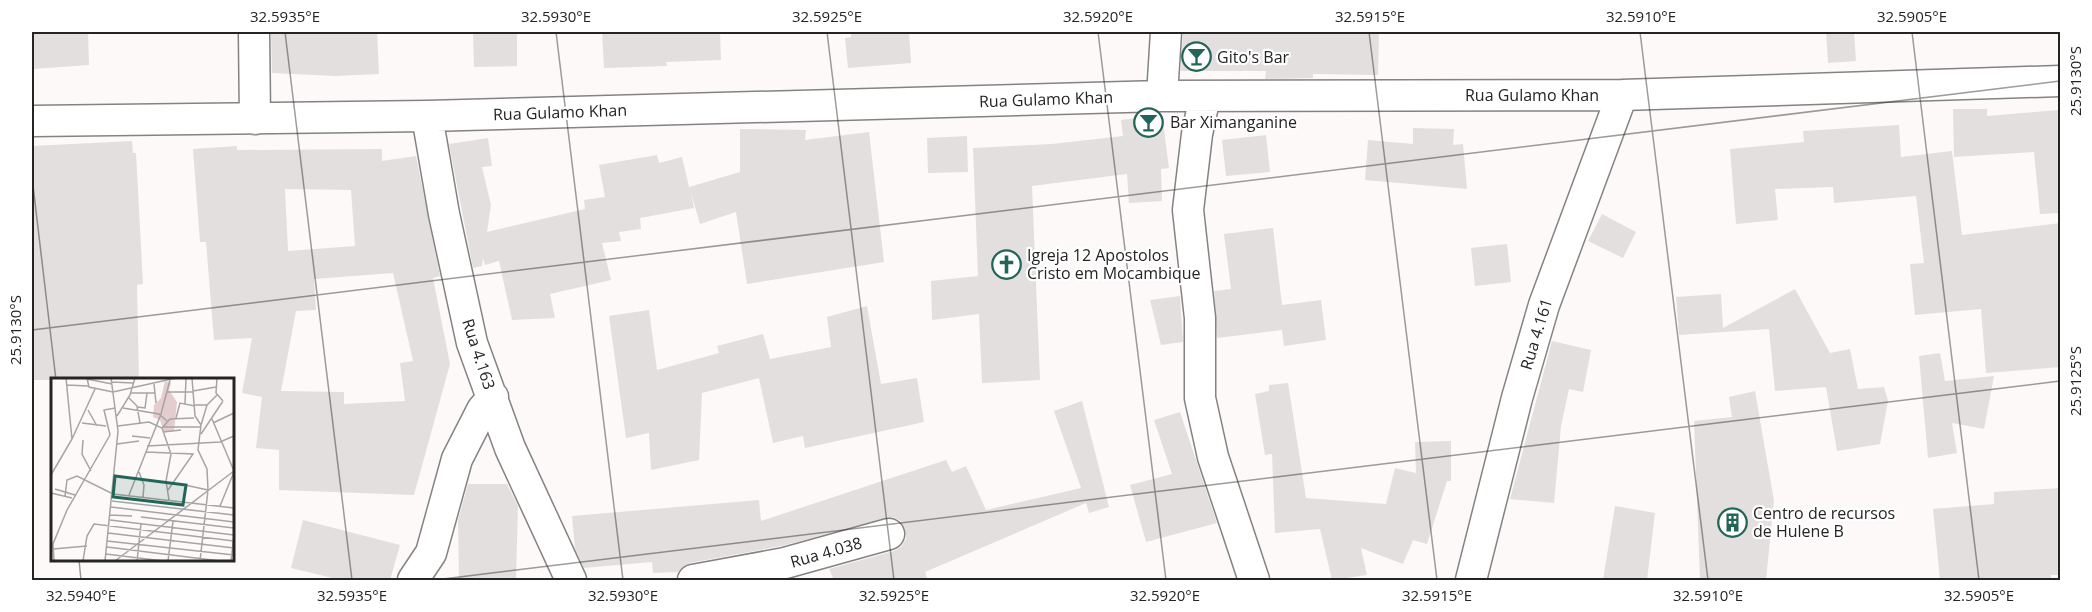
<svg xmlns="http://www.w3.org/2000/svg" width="2092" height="612" viewBox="0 0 2092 612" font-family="'Open Sans',sans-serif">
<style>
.building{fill:#e3dfdf;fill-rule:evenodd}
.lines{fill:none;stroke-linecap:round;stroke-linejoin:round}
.minor-casing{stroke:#858282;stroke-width:33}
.minor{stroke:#fff;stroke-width:30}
.ticks{fill:none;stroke:#252424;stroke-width:1.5;stroke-opacity:0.45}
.labels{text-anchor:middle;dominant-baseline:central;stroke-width:4.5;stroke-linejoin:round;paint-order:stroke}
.poi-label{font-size:16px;fill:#252424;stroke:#fff;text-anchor:start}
.street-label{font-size:16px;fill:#252424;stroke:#fff}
.inset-road{fill:none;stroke:#a7a4a4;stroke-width:1.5}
.view{fill:#226658;fill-opacity:0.15;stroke:#226658;stroke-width:3}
.inset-edge{fill:none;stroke:#252424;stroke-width:3}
.neatline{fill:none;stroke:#252424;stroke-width:2}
.ticks-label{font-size:15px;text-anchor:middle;fill:#252424}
</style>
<rect width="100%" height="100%" fill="#fdf9f9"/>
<path class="building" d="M32,32H88L89,65L32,69Z
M271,32H377L379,74L335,76L272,73Z
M602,32H720L721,60L666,62L667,66L604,68Z
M851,32H909L911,63L848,68L845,38L851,37Z
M1183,32L1379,34L1378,75L1313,74V78L1265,79L1266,71H1181Z
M1826,32H1854L1856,61L1828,63Z
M473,33H517V66L474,67Z
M1953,109H1987V116L2058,110L2061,124V213L2040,214L2034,152L1954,157Z
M1162,115L1169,168L1161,169L1162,201L1129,203L1127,174L1032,186L1040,380L982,383L979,314L932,320L931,281L978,276L973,148L1052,144L1123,136L1121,120Z
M1899,125L1901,157L1952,151L1962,235L2061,223V367L1986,373L1981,309L1915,315L1910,264L1924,263L1916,196L1834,203L1833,187L1775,189L1778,220L1736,224L1730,149L1804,142L1803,131Z
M1413,128L1454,129L1453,145L1463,144L1467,189L1365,180L1368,140L1413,144Z
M740,129L806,130L805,140L869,132L884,262L747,284L736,212L700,224L691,193L694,208L640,218L641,229L619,232L621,241L602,243L611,280L550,294L555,318L512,320L499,261L485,265L483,258L482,266L473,268L449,144L488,138L492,166L482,167L491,205L487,232L585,209L584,200L605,197L599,165L657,155L659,163L682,157L689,187L740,172Z
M1266,135L1270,172L1226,176L1222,140Z
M967,136L968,172L928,173L927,138Z
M132,141L133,153H136L143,284L137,285L139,380H32V146Z
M237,146V150L382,149V161L416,156L440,276L433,278L450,364L414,495L279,490V450L256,448L262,397L242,393L252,338L214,340L206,242H200L193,149ZM285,189L351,190L355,246L288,251ZM393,273L413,361L400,363L405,401L344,404V392L281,391L296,311L316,310L314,279Z
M1602,214L1636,232L1623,258L1588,241Z
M1273,228L1282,305L1321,300L1326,340L1284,346L1282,330L1217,338L1214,291L1231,289L1224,234Z
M1507,244L1511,282L1475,286L1471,248Z
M1795,289L1830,353L1850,349L1858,389L1884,387L1888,401L1880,444L1837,451L1826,387L1775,391L1769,329L1679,335L1676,297L1721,294L1723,328Z
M1180,296L1183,342L1161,345L1150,300Z
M867,306L881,384L917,378L924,422L805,448L803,436L773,443L759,378L702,393L699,460L651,470L649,433L626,438L609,316L649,310L657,370L719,353L717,346L763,334L770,359L831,347L827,317Z
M1552,341L1591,350L1583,392L1569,389L1561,426L1554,503L1510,499Z
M1940,353L1945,381L1994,376L1984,429L1952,423L1957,453L1928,458L1919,356Z
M1288,383L1306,498L1386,504L1395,468L1416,473L1415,442L1451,441V481H1447L1427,544L1413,540L1403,564L1361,548L1367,575L1332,580L1320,529L1275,533L1272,454L1265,455L1255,394L1269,391V385Z
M1755,391L1774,501L1766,580H1700L1694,421L1732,417L1729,397Z
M1082,401L1109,507L1089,513L1086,503L925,572L928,580H834L829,569L894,551L902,546L906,538L905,529L901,521L893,517L781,546L690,563L678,572L653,573L652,562L584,568L575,548L572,516L759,500L761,521L946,460L952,472L966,466L986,510L1081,488L1054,411Z
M1180,412L1217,523L1146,542L1130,485L1172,474L1154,420Z
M468,484H507L518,506L516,580H459L458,520Z
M2061,488V575H2051V580H1940L1933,509L1994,504V492Z
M1615,506L1655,513L1647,580H1603Z
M303,520L400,545L390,580H341L291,568Z"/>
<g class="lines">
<defs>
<path id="minor" d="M254,32L255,119
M1162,96L1166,32
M1205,96L1197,134L1188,210L1200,318V398L1213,457L1254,580
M427,116L444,214L472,343L510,448L571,580
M32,121L427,116L1162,96L1622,95L2060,81
M413,580L431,553L457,459L482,410L493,397
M693,580L785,563L889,534
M1471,580L1517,398L1544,305L1622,95"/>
</defs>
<use href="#minor" class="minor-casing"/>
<use href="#minor" class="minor"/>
</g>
<path class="ticks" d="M285,32L352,580M556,32L623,580M827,32L894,580M1098,32L1166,580M1369,32L1437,580M1640,32L1708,580M1912,32L1979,580M32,177L56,380M32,330L2060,81M79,560L81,580M435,580L2060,381"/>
<defs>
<symbol id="bar-ring" viewBox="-11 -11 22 22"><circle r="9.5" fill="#fff" stroke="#226658" stroke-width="1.5"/><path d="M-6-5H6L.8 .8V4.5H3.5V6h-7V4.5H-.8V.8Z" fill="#226658"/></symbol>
<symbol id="church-ring" viewBox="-11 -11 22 22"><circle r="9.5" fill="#fff" stroke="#226658" stroke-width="1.5"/><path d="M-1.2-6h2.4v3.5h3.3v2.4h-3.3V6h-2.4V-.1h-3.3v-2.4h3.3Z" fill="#226658"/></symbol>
<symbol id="building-ring" viewBox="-11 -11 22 22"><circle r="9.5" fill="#fff" stroke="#226658" stroke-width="1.5"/><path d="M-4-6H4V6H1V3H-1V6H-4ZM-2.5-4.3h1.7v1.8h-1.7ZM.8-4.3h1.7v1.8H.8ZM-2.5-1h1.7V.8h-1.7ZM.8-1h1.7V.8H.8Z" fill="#226658"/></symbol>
</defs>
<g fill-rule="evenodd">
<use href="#bar-ring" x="1180" y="40" width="33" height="33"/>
<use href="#bar-ring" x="1132" y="106" width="33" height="33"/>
<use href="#church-ring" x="990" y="248" width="33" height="33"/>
<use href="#building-ring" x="1716" y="506" width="33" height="33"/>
</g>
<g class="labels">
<g class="poi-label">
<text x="1217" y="57">Gito's Bar</text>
<text x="1170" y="122">Bar Ximanganine</text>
<text x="1027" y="255">Igreja 12 Apostolos<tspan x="1027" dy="18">Cristo em Mocambique</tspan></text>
<text x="1753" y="513">Centro de recursos<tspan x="1753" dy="18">de Hulene B</tspan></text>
</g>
<g class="street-label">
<text x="1532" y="95">Rua Gulamo Khan</text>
<text transform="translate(1046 99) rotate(-2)">Rua Gulamo Khan</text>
<text transform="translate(560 112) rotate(-2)">Rua Gulamo Khan</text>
<text transform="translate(1536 334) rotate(-73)">Rua 4.161</text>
<text transform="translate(479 354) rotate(72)">Rua 4.163</text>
<text transform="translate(826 552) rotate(-16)">Rua 4.038</text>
</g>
</g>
<g transform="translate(51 378)">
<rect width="183" height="183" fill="#fdf9f9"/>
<path d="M114,3L120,5L118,12L126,24L123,53H113L109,42L102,39L103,27L110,20Z" fill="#e4cccf"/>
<path class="inset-road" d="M36,0L38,9L62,14L125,0M141,0L144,38L150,47L147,72L156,91L157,112L149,183M166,0L165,15L172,23M36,1L61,6M61,4L82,5M103,6L105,25M16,7L37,8M142,13L165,9M116,14H142M80,15H104M78,20L86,28L89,45M134,26L135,0M144,27H156L166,17M87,29L94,30L96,15M72,30L108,36L116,43M37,32L46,48M66,38L79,17L84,0M125,40L129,25L144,28M161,41L183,93M31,45L55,48M162,45L183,35M150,47L156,27M67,48L98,44L111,50L120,76L115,103L118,122M113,49H150M111,50L119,41L143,40M112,54L130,52M150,56L172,23M59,57L53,32L64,30M81,58L99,60M21,61L44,11M32,62L31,76L40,93M66,66L88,63M96,68L169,64L183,58M95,74L142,76L117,112M88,94L93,107L92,119M0,97L21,61L15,0M134,107L157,112M4,111L24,117M0,115L21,120M78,117L110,36L119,2M14,118L16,102L26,98L62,116L183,130M61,123L183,137M169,128L183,94M60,129L183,144M59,137L81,138M90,139L183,150M59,142L183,157M57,155L183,170M56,163L183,177M56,169L169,183M2,171L36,168M55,176L112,183M3,183L2,166L16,132L59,57M32,183L36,158L43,146L183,163M54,183L67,53L60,0M64,183L183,93M86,183L90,146M117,183L122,143M180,183L183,157"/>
<path class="view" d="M64,98L135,107L132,127L62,119Z"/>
<rect width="183" height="183" class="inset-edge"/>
</g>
<rect width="2092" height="612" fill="none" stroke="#ffffff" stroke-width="66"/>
<rect x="33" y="33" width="2026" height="546" class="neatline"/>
<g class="ticks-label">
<text x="285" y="22">32.5935°E</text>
<text x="556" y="22">32.5930°E</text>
<text x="827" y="22">32.5925°E</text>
<text x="1098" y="22">32.5920°E</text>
<text x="1370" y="22">32.5915°E</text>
<text x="1641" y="22">32.5910°E</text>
<text x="1912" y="22">32.5905°E</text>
<text transform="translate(2076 81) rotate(-90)" y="5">25.9130°S</text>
<text transform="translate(16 330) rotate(-90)" y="5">25.9130°S</text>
<text transform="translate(2076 381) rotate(-90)" y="5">25.9125°S</text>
<text x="81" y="601">32.5940°E</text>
<text x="352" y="601">32.5935°E</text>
<text x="623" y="601">32.5930°E</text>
<text x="894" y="601">32.5925°E</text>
<text x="1165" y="601">32.5920°E</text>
<text x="1437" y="601">32.5915°E</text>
<text x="1708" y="601">32.5910°E</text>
<text x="1979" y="601">32.5905°E</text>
</g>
</svg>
